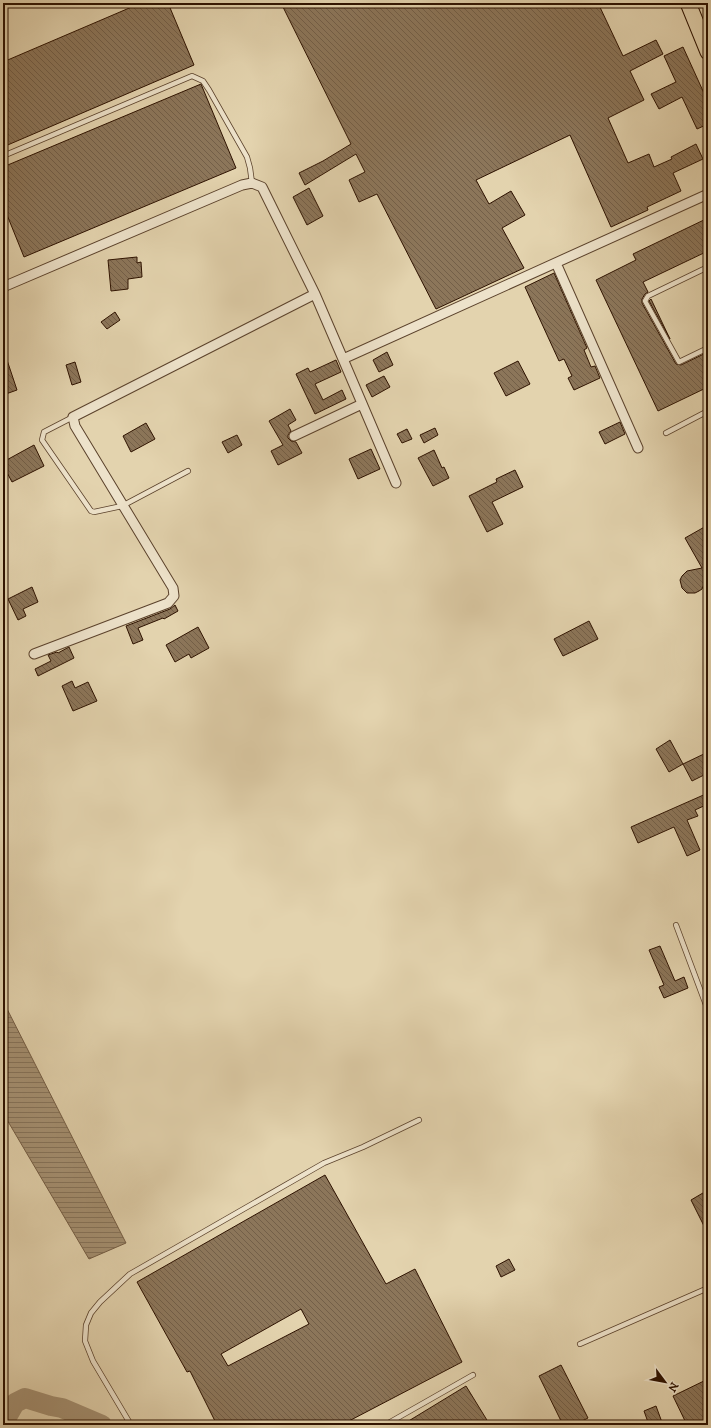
<svg xmlns="http://www.w3.org/2000/svg" width="711" height="1428" viewBox="0 0 711 1428" font-family="'IM FELL DW Pica',serif">
<style>
.water{fill:url(#water-rules);stroke:#755e45}
.lines{fill:none;stroke-linecap:round;stroke-linejoin:round}
.river{stroke:#a59173;stroke-width:20}
.building{fill:url(#building-back-hatch);stroke:#2e1200;fill-rule:evenodd}
.service-casing{stroke:#5b422c;stroke-width:6}
.minor-casing{stroke:#5b422c;stroke-width:11}
.primary-casing{stroke:#2e1200;stroke-width:17}
.service{stroke:#ede2ca;stroke-width:4.5}
.minor{stroke:#ede2ca;stroke-width:9}
.primary{stroke:#e3d3ae;stroke-width:15}
</style>
<defs>
<pattern id="water-rules" width="6" height="5" patternUnits="userSpaceOnUse"><rect width="6" height="5" fill="#a59173"/><path d="M0 2.5h6" fill="none" stroke="#87755c"/></pattern>
<pattern id="building-back-hatch" width="6" height="6" patternUnits="userSpaceOnUse"><rect width="6" height="6" fill="#8c765a"/><path d="M-1 5l2 2M0 0l6 6M5-1l2 2" fill="none" stroke="#735f48"/></pattern>
</defs>
<rect width="100%" height="100%" fill="#e3d3ae"/>
<filter id="stains"><feTurbulence type="fractalNoise" baseFrequency=".005" numOctaves="4"/><feColorMatrix values="0 0 0 0 .2 0 0 0 0 .09 0 0 0 0 .02 0 0 0 .5 -.17"/></filter>
<radialGradient id="worn" r=".72"><stop offset=".6" stop-color="#630" stop-opacity="0"/><stop offset="1" stop-color="#630" stop-opacity=".3"/></radialGradient>
<path class="water" d="M3,1001L126,1243L89,1259L3,1113Z"/>
<g class="lines">
<path class="river" d="M3,1424L15,1403L25,1398L51,1406L62,1408L102,1425"/>
</g>
<path class="building" d="M141,3H168L194,65L3,147V62Z
M281,3H598L623,56L656,40L663,54L630,71L644,100L608,118L628,163L649,154L654,167L672,159L671,157L696,144L703,159L673,173L681,191L647,207L648,210L611,227L570,135L476,180L489,204L511,191L525,215L502,228L524,268L436,309L377,194L359,202L349,180L365,172L356,154L305,185L299,173L323,161L351,144Z
M683,47L708,102V124L697,129L682,97L659,109L651,94L676,82L664,56Z
M201,84L236,168L24,257L3,205V167Z
M309,188L323,216L307,225L293,197Z
M708,218V251L643,282L648,292L645,294L642,299V303L676,364L681,365L708,352V387L658,411L596,280L636,260L633,254Z
M137,257V263L141,262L142,277L128,279V289L111,291L108,260Z
M554,273L587,348L584,350L591,367L595,366L600,378L574,390L568,378L572,376L564,359L559,361L525,287Z
M651,299L670,339L649,301Z
M115,312L120,320L107,329L101,322Z
M387,352L393,365L379,372L373,360Z
M3,354H5L17,390L3,395Z
M336,360L341,372L315,384L323,400L342,390L346,399L315,414L296,374L308,368L310,372Z
M518,361L530,384L506,396L494,373Z
M75,362L81,382L72,385L66,365Z
M384,376L390,387L372,397L366,385Z
M290,409L296,420L288,425L291,431L288,435V438L291,441L296,442L302,453L278,465L271,451L283,445L269,421Z
M620,422L625,434L605,444L599,432Z
M146,423L155,439L131,452L123,436Z
M435,428L438,435L424,443L420,435Z
M407,429L412,439L402,443L397,434Z
M237,435L242,445L228,453L222,442Z
M34,445L44,466L12,482L3,465V462Z
M371,449L380,469L358,479L349,459Z
M434,450L442,468L444,467L449,478L433,486L418,458Z
M515,470L523,487L492,502L503,524L487,532L469,496L497,482L496,479Z
M708,525V579L707,577L702,589L699,591L695,593H687L682,588L680,580L682,576L687,571L702,568L685,538Z
M32,587L38,602L23,609L26,616L18,620L8,599Z
M175,605L178,611L164,619L163,618L138,628L143,640L133,644L126,626L170,609Z
M589,621L598,639L563,656L554,639Z
M198,627L209,648L191,658L189,654L175,662L166,645Z
M69,647L74,658L38,676L35,669L51,661L48,655L57,652L58,653Z
M72,681L75,688L88,682L97,701L73,711L62,686Z
M670,740L683,764L669,772L656,749Z
M708,752V773L692,781L683,764Z
M708,793V804L695,810L698,816L687,820L700,850L687,856L674,827L638,843L631,827Z
M660,946L675,981L684,977L688,988L664,998L659,987L664,985L649,950Z
M325,1175L386,1284L415,1269L462,1362L347,1422L348,1425H217L190,1371L187,1372L137,1282ZM301,1309L309,1324L228,1366L221,1354Z
M708,1190V1234L691,1200Z
M509,1259L515,1270L501,1277L496,1266Z
M561,1365L588,1418L574,1425H563L539,1376Z
M708,1379V1425H687L673,1396Z
M466,1386L490,1425H402Z
M656,1406L663,1425H649L644,1411Z"/>
<g class="lines">
<defs>
<path id="service" d="M3,156L192,76L203,81L209,90L247,157L250,168L252,183
M708,267L648,296L645,301L679,362L708,348
M73,417L44,432L42,440L91,511L94,512L122,506L188,471
M666,433L708,411
M676,925L706,1005L708,1007
M580,1344L708,1288
M131,1425L93,1361L85,1341L86,1325L91,1313L100,1302L130,1274L324,1163L363,1147L419,1120
M385,1425L473,1375"/>
<path id="minor" d="M556,263L638,448
M3,287L242,185L252,183L262,187L315,294L343,359L708,194
M343,359L396,483
M294,436L362,404
M34,654L168,603L174,596L173,588L75,426L73,417L315,294"/>
<path id="primary" d="M688,3L708,52"/>
</defs>
<use href="#service" class="service-casing"/>
<use href="#minor" class="minor-casing"/>
<use href="#primary" class="primary-casing"/>
<use href="#service" class="service"/>
<use href="#minor" class="minor"/>
<use href="#primary" class="primary"/>
</g>
<rect width="711" height="1428" fill="none" stroke="#e3d3ae" stroke-width="16"/>
<rect x="4" y="4" width="703" height="1420" fill="none" stroke="#2e1200" stroke-width="2"/>
<rect x="8" y="8" width="695" height="1412" fill="none" stroke="#2e1200"/>
<g transform="translate(665 1382) rotate(122)" stroke="#ede2ca" stroke-width="3" paint-order="stroke">
<path d="M0-3L7 15L0 10L-7 15Z" fill="#2e1200"/>
<text y="-6" font-size="11" font-weight="bold" text-anchor="middle" fill="#2e1200">N</text>
</g>
<rect width="100%" height="100%" filter="url(#stains)"/>
<rect width="100%" height="100%" fill="url(#worn)"/>
</svg>
